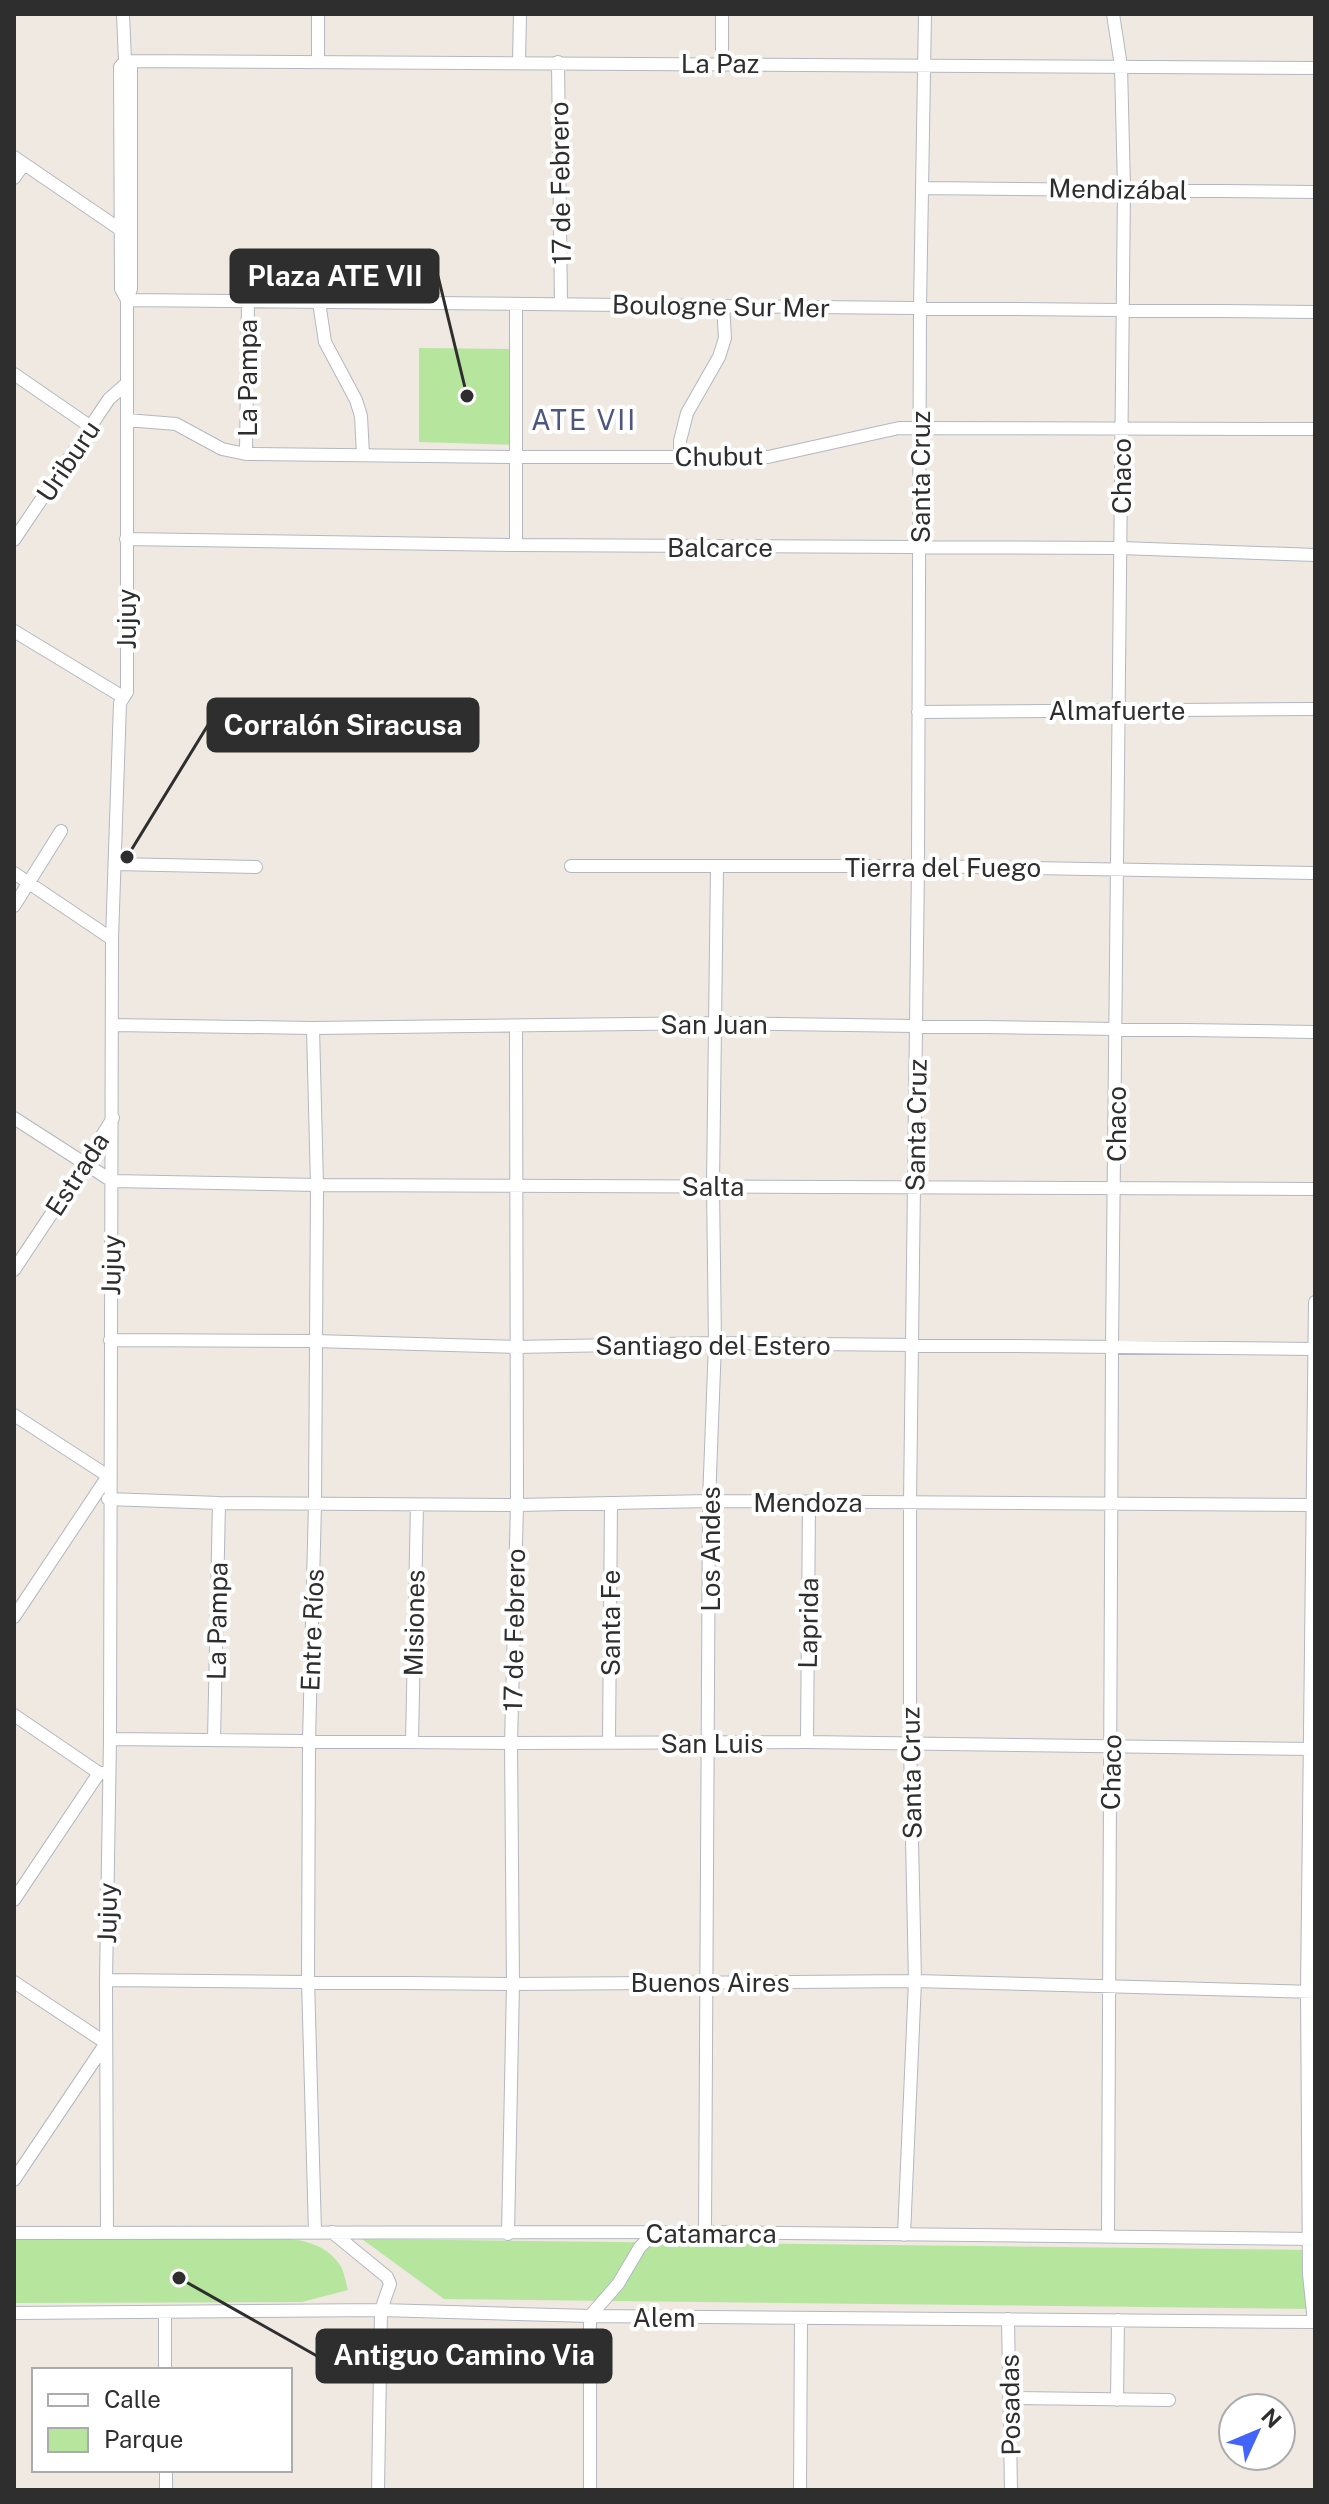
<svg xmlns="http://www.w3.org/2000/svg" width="1329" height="2504" viewBox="0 0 1329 2504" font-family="'Public Sans',sans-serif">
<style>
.green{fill:#b6e59e}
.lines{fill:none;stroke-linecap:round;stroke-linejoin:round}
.street-casing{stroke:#b4b7c1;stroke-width:14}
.street{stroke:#fff;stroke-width:12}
.labels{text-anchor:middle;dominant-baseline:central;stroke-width:8;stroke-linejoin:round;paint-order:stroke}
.street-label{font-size:26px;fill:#2e2e2e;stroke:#fff}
.neighbourhood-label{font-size:28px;letter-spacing:2px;fill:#4d5680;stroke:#fff}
.leader{fill:none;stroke:#2e2e2e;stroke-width:3}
.callout-dot{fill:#2e2e2e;stroke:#fff;stroke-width:3}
.callout{fill:#2e2e2e;stroke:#2e2e2e;stroke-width:3}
.callout-label{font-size:28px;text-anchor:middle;font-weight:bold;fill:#fff}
</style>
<rect width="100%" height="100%" fill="#efe9e1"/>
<path class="green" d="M419,348L516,349L515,445L419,442Z
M250,2236C281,2238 321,2236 340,2265C344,2271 346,2283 348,2290L302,2302L14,2303V2240Z
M362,2239L1315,2250V2309L444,2299Z"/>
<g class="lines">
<defs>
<path id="street" d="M722,14V63
M125,61L1315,68
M125,61L120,67L121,289L127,300
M318,62V14
M519,62L520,14
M558,62L561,304
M14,157L124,232
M14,178L24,164
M922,188L1315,192
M127,300L1315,312
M319,302L325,342L356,400L361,416L363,455
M14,374L91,427
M127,420L176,424L222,449L246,454L515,457H768L899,428L1315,429
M246,454L248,301
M680,457V441L687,413L719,357L725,338L723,306
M126,539L516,545L1121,548L1315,555
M14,540L109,399L125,385
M516,545V304
M14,631L123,697
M918,712L1315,709
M115,864L256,867
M571,866H918L1315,873
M14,873L112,939
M14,906L61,831
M113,1025L313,1028L717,1023L1315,1032
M313,1028L317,1185L315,1504L309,1741L308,1980L315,2232
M14,1118L112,1181L317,1185L1315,1189
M14,1270L84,1165L113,1118
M110,1340L315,1341L516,1347L715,1343L1315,1349
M14,1415L108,1476L14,1617
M108,1499L219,1503L517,1505L709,1501L1315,1505
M14,1715L99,1773H106
M110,1739L511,1743L807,1742L1315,1749
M214,1740L219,1503
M412,1741L417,1505
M807,1742L809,1503
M609,1743L611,1503
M14,1900L99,1773
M106,1980L513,1984L915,1981L1315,1992
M14,1982L106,2043L14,2180
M107,2232L106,1980L110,1739L112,939L120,703L127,692V300L131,289V67L125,61L123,14
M332,2232L387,2277L390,2284L381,2310L378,2490
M705,2232L709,1501L715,1343L713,1186L717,866
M14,2233L705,2232L1315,2239
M508,2234L513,1984L511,1743L517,1505L516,1027
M904,2235L915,1981L910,1744V1502L918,866L920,308L925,14
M1108,2236L1112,1347L1124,188L1121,66L1113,14
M14,2313L381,2310L590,2316L1315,2322
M165,2313V2370
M1008,2319L1011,2490
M1314,2322L1309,2274L1307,1992L1315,1302
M1010,2398L1169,2400
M1117,2400L1118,2320
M166,2470V2490
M590,2490V2316L618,2284L640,2247L654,2233
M800,2490L801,2318"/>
</defs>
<use href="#street" class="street-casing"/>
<use href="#street" class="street"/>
</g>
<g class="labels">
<g class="street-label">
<text x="720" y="63">La Paz</text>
<text transform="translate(560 183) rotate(-91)">17 de Febrero</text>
<text transform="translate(1118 189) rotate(1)">Mendizábal</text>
<text transform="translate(721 306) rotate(1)">Boulogne Sur Mer</text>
<text transform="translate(247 378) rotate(-90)">La Pampa</text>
<text transform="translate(719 456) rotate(-1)">Chubut</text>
<text transform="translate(68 461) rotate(-56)">Uriburu</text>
<text transform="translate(1121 476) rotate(-90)">Chaco</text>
<text transform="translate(920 477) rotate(-90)">Santa Cruz</text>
<text x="720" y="547">Balcarce</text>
<text transform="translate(126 619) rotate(-90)">Jujuy</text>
<text x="1117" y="710">Almafuerte</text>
<text x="943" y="867">Tierra del Fuego</text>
<text x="714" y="1024">San Juan</text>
<text transform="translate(1116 1124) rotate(-90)">Chaco</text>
<text transform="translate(916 1125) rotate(-89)">Santa Cruz</text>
<text transform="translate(77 1174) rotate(-57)">Estrada</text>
<text x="713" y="1186">Salta</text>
<text transform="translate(111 1265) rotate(-89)">Jujuy</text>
<text x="713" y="1345">Santiago del Estero</text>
<text x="808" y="1502">Mendoza</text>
<text transform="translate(710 1549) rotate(-90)">Los Andes</text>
<text transform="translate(217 1621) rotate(-89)">La Pampa</text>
<text transform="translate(414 1623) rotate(-89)">Misiones</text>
<text transform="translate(610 1623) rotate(-90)">Santa Fe</text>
<text transform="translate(808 1623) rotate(-89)">Laprida</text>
<text transform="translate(312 1630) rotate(-88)">Entre Ríos</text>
<text transform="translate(514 1630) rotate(-89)">17 de Febrero</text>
<text x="712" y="1743">San Luis</text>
<text transform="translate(1111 1772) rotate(-89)">Chaco</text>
<text transform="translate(911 1773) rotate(-91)">Santa Cruz</text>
<text transform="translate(107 1913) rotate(-89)">Jujuy</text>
<text x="710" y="1982">Buenos Aires</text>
<text x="711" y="2233">Catamarca</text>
<text x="664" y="2317">Alem</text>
<text transform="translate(1010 2405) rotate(-91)">Posadas</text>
</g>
<g class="neighbourhood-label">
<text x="584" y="419">ATE VII</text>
</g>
</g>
<path class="leader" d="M467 396L438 276M127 857L208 725M179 2278L317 2356"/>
<g class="callout-dot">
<circle cx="467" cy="396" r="8"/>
<circle cx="127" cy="857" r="8"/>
<circle cx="179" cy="2278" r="8"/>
</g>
<g class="callout">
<rect x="231" y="250" width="207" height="52" rx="8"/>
<rect x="208" y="699" width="270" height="52" rx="8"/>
<rect x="317" y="2330" width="294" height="52" rx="8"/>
</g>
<g class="callout-label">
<text x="335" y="286">Plaza ATE VII</text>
<text x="343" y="735">Corralón Siracusa</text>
<text x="464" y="2365">Antiguo Camino Via</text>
</g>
<rect width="1329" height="2504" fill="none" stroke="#2e2e2e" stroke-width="32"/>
<rect x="32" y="2368" width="260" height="104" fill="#ffffff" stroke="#ababab" stroke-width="2"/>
<rect x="48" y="2394" width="40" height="12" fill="#ffffff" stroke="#ababab" stroke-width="2"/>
<text x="104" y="2408" font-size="24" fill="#2e2e2e">Calle</text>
<rect x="48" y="2428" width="40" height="24" fill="#b6e59e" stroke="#ababab" stroke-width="2"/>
<text x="104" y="2448" font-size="24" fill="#2e2e2e">Parque</text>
<g transform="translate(1257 2432) rotate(46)"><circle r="38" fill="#ffffff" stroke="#ababab" stroke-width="2"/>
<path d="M0-6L14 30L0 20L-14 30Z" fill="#4264fb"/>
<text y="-12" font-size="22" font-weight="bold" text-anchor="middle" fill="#2e2e2e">N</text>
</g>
</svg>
